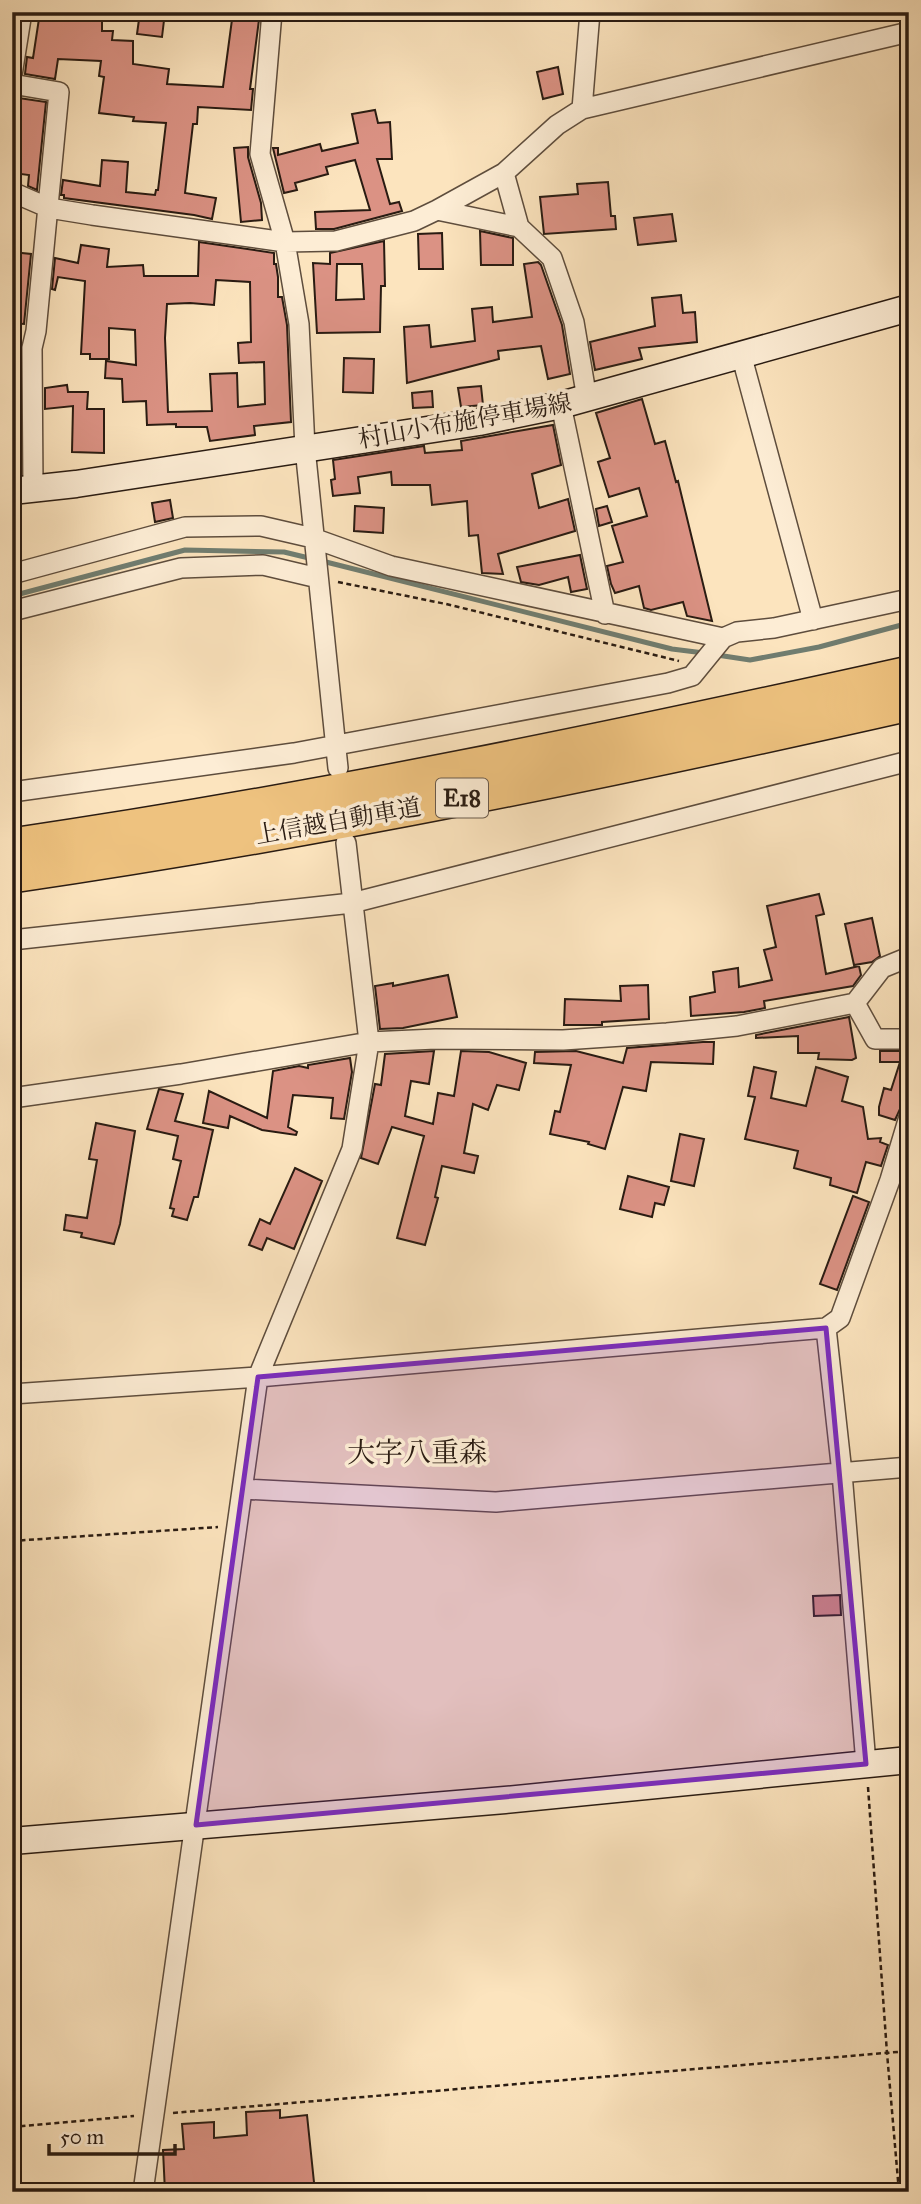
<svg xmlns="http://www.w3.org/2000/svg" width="921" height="2204" viewBox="0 0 921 2204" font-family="'IM FELL Great Primer','Noto Serif JP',serif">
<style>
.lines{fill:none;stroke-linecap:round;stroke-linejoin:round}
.stream{stroke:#707d70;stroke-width:5}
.building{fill:#db9284;stroke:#291b12;stroke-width:2;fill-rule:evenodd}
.street-casing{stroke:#5e4d3d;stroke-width:22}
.secondary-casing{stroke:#291b12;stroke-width:29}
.highway-casing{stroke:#291b12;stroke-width:38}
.path{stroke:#291b12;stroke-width:2.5;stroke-dasharray:5 3.5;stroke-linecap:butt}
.street{stroke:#fdedd5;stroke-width:19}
.secondary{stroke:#fdedd5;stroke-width:26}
.highway{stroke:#eec27f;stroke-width:35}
.marked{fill:#7b2cbf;fill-opacity:0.2;stroke:#7b2cbf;stroke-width:5;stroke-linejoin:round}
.labels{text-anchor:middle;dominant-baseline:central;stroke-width:7;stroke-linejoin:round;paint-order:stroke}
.shield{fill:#fdedd5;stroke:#695a4c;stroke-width:2}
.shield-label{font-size:23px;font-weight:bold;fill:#291b12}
.street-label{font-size:24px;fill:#291b12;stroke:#fdedd5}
.quarter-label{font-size:28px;fill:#291b12;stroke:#fdedd5}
</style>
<rect width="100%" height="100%" fill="#fce4be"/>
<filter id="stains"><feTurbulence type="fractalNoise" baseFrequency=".00286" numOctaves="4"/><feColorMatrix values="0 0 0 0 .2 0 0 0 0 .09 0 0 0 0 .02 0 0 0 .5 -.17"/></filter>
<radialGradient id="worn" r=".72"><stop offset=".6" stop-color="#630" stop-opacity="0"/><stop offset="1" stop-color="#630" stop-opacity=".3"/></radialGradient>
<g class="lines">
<path class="stream" d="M322,561L672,649L704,653
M12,596L185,550L284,552L313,559
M717,655L750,660L819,647L909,623"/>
</g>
<path class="building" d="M40,12H65L74,14L73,17L102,18V31H113L112,40L133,41V64L169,69L167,84L223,87L233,12H260L250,89H253L251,110L198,107L197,124H193L185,193L216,198L212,219L194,215L64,198V195H61L63,180L100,186L102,160L128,162L126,192L155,195L156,190H158L166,123L133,121L134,117L99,113L104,77L99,76L101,61L58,59L55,79L25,74L27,57L33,58Z
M140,12H165L162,37L137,34Z
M558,67L563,94L543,99L537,72Z
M12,97L46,102L37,190L28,186L29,175L13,173L18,127H12Z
M375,110L378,123L390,122L392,159H377L390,204L399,202L402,211L334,229H316L315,212L370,210L355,160L326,167L328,174L295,183L297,190L284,193L273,148H278V155L320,144L322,151L358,143L352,114Z
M248,147V157L261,203L262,220L241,222L234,148Z
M608,182L611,216H615L616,229L544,234L540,197L578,194L577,184Z
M672,214L676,241L638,245L634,218Z
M480,231L513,238V265H481Z
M442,233L443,269H419L418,234Z
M384,241L385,286H381L380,332L317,333L313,263L330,264V253ZM337,264H362L364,299L336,300Z
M199,242L274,253V264H276L278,277V297H282L287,325L291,422L254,426L255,435L210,441L207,427H176V424L147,425L146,401L123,402L122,379L105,378L106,361L136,365L135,330L109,328V359H90V354H81L85,281L58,277L55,290L52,289L55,258L78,263L81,245L109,249L107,267L143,265L144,276H198ZM216,280L250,282L251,342L238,343L239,363L264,362L265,404L238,407L237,373L210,374L212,411L168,412L165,338L167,304L190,303L214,305Z
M12,252L31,254L24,324L12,323Z
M538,262L541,265L562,325L570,374L548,379L541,346L498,351L499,359L407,383L404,327L429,325L431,347L475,341L472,309L492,307L493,322L532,317L524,264Z
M681,295L683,313L695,312L697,342L639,348L642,359L595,370L590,342L655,326L652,298Z
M344,358L374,359L373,393L343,392Z
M67,385L68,392H88L87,409H104V453L72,452L73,406L45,409V388Z
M481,386L483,405L461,407L458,388Z
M432,391L433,407L413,408L412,393Z
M642,399L655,444L665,441L676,482L678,481L712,621L687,616L683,602L651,610L644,608L639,586L615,593L611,584L607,566L623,562L612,526L647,516L639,488L609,497L598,462L610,458L596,413Z
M553,425L561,465L532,474L539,508L568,499L575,531L498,554L503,574L482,573L478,535L469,536L467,501L432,505L430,485H392L391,472L358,477L360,493L333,496L331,480L335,479L333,460L424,446L425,453L462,450L461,441Z
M170,500L173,518L155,522L152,503Z
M355,506L384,508L383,533L354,531Z
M607,506L612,522L599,526L596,509Z
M580,555L587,589L571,592L568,577L539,585L521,582L517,567Z
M819,894L824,914L816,916L826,974L859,966L861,975L853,986L764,1001L765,1008L744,1012L691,1016L690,997L715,992L713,972L738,968L739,987L772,980L764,950L776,947L767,906Z
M872,918L880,956L872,962L854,965L845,924Z
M448,975L457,1017L403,1028L380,1029L375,986L393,983V986Z
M648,985L649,1019L602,1022V1025H564L565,999L621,1001L620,986Z
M849,1017L856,1058L852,1060L818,1059L819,1053H798V1036L756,1038V1035Z
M703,1042H714L713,1064L651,1062L646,1091L623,1087L605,1149L588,1144L589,1142L550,1134L555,1111L560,1112L571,1065L534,1063L535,1052L576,1051L623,1063L627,1048Z
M434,1051L429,1084L411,1081L405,1116L433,1124L438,1093L454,1096L461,1051L489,1052L526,1063L519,1090L497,1085L488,1110L473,1104L464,1153L478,1156L474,1173L442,1166L435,1197L438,1198L425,1245L397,1238L424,1136L392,1127L378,1164L361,1158L375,1084L381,1085L385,1054Z
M880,1051H903V1054L904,1051H909V1105L900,1109L895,1120L879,1115V1107L884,1088L891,1090L900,1062H880Z
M350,1058L352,1072L344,1119L331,1118L333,1098L293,1095L288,1127L297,1132L296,1135L262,1130L230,1116L228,1128L203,1123L209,1091L267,1118L273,1071L299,1066L308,1068V1065Z
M754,1067L776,1072L771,1098L806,1106L816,1067L848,1077L842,1101L863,1107L868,1139L881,1138L880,1142L888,1145L881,1166L866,1162L857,1193L830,1185L831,1178L794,1168L798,1151L745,1139L755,1097L748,1096Z
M159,1089L183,1094L175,1121L213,1130L198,1197H194L187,1220L172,1216L174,1209L170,1208L181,1161L173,1159L178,1136L147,1129Z
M96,1123L135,1131L120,1224L114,1244L81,1237L82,1233L64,1230L66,1215L87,1218L97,1160L89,1159Z
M680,1134L704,1139L694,1186L671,1181Z
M295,1168L322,1181L294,1249L267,1238L262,1250L249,1245L260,1219L270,1224Z
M628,1176L669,1187L664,1205L655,1203L652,1217L620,1209Z
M853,1196L869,1202L837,1290L820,1284Z
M840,1595L841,1615L814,1616L813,1596Z
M280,2110V2118L307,2115L315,2192H165L163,2150L184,2149L182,2124L214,2122V2138L247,2135L246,2112Z"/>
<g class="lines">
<defs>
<path id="street" d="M272,12L260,154L285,242L299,324L305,448L338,768
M12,75L22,12
M12,84L59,92L36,331L32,348L33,489
M582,109L590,12
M504,173L519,227
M12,192L49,208L92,215L285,242L336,241L414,221L437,210L504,173L557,125L582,109L909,32
M437,210L519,227L552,258L574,322L587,399
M741,354L813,620
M561,405L605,614
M12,574L185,527L261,526L313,538L391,566L723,638
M12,611L181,568L263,565L318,578
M12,792L294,753L668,683L692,676L723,638L737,632L774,628L909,599
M12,940L352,903L909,761
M855,1003L882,968L909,957
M12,1098L181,1074L369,1042L436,1039L563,1040L667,1033L737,1026L855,1003L875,1039H909
M826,1328L842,1473L866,1764
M12,1394L258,1377L826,1328L840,1318L890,1180L909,1117
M243,1489L496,1502L909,1467
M143,2192L258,1377L352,1149L369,1042L346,843"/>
<path id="secondary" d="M12,491L76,484L479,422L561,405L909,308
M12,1841L505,1800L909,1760"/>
<path id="highway" d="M12,846C314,802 611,740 909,674
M12,875C314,831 612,770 909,703"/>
</defs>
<use href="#street" class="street-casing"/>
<use href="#secondary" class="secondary-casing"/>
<use href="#highway" class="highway-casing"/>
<path class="path" d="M338,582L446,604L679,661
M12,1541L218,1527
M868,1787L887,2053L899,2192
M173,2113L909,2051
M12,2127L134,2116"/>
<use href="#street" class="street"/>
<use href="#secondary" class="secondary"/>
<use href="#highway" class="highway"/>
</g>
<path class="marked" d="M826,1328L866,1764L196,1825L258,1377Z"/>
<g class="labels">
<rect class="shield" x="436" y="778.5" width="52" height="39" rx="5"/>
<g class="shield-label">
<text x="462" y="798">E18</text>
</g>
<g class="street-label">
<text transform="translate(465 421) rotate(-10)">村山小布施停車場線</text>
<text transform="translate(338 821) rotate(-10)">上信越自動車道</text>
</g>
<g class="quarter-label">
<text x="417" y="1452">大字八重森</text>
</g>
</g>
<rect width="921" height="2204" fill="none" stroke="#fce4be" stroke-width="42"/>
<rect x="14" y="14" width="893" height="2176" fill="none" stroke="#291b12" stroke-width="3.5"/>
<rect x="21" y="21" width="879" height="2162" fill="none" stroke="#291b12" stroke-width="2"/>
<path d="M49 2144v10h126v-10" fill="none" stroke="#291b12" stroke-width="3.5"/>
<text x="60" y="2144" font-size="21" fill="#291b12" stroke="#fdedd5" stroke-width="5" paint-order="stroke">50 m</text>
<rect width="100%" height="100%" filter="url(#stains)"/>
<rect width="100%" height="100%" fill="url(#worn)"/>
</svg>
